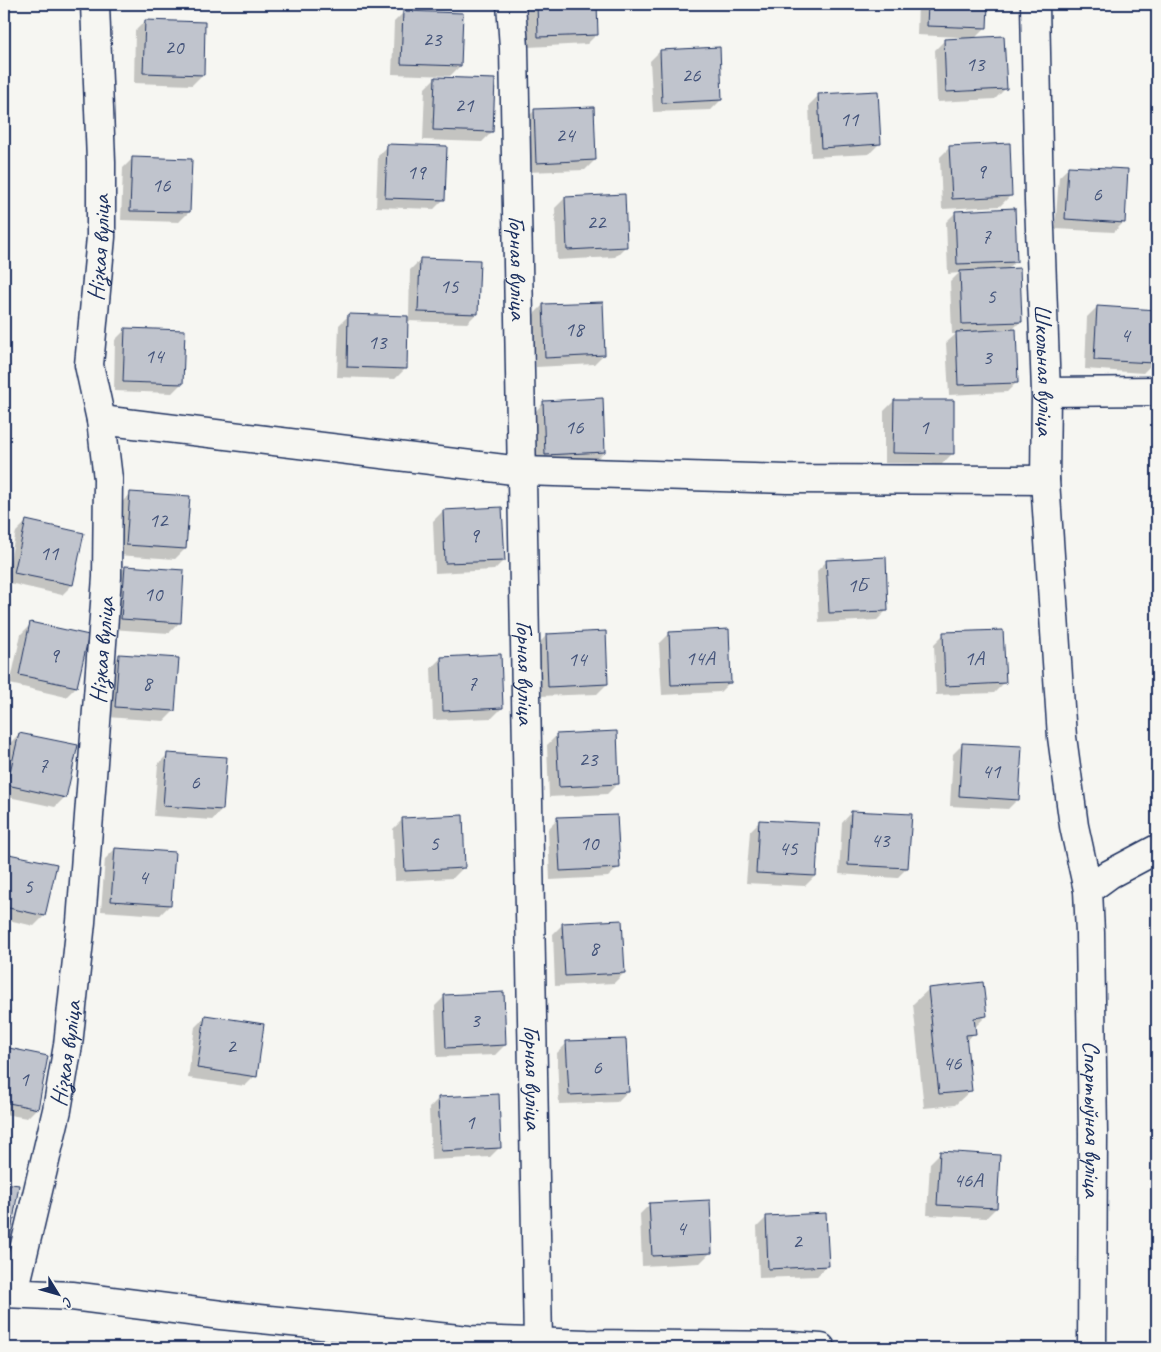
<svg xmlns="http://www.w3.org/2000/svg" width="1161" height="1352" viewBox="0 0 1161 1352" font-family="Caveat,sans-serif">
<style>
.shadow{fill:#0003}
.building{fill:#c0c4cd;stroke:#1b2f5e}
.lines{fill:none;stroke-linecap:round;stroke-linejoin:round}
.minor-casing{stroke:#1b2f5e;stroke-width:31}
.minor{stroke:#f6f6f2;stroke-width:28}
.labels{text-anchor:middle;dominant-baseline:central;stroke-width:4;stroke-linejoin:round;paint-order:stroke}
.number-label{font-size:21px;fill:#44547a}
.street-label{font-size:24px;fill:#1b2f5e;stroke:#f6f6f2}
</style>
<rect width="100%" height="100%" fill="#f6f6f2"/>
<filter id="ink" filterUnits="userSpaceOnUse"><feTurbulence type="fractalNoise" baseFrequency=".02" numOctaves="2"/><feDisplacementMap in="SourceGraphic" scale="10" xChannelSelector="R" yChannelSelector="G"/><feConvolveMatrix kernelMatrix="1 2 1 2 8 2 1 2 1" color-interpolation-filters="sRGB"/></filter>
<g filter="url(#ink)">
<path class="shadow" d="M527,4H596L597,34L587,44L528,47Z
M918,4H986L985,28L975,38L1005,89L995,99L937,102L935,50L945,40L959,39V37L917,35Z
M1157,11V68H1152V17Z
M404,12L460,66L450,76L392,74L394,22Z
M145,21L202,75L192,85L134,83L135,31Z
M660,51L721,100L711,110L653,112L650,61Z
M435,78L492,132L482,142L423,140L425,88Z
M819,95L879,144L869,154L811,157L809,105Z
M534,111L595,160L585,170L526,172L524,121Z
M388,146L444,199L434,209L376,207L378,156Z
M950,147L1010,196L1000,206L942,209L940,157Z
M133,158L189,212L179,222L121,220L123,168Z
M1069,167L1124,222L1114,232L1055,229L1059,177Z
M565,198L625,247L615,257L557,260L555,208Z
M956,212L1016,261L1007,270L1021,321L1011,331L1017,382L1007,392L949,395L946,343L956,334H952L950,282L959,273L948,274L946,222Z
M420,260L477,313L467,323L407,321L405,369L395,379L337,377L339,325L349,315L409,317L410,270Z
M543,305L604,354L594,364L536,367L533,315Z
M1097,307L1153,363L1143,373L1085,369L1087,317Z
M125,330L182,383L172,393L114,391L115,340Z
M894,401L952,454L942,464L884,463V411Z
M544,402L604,452L594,462L536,464L534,413Z
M131,493L185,549L175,559L117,555L121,503Z
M443,511L504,560L494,570L435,573L433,521Z
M26,522L72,585L62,595L5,582L16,532Z
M827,561L887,610L877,620L819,623L817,571Z
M125,567L179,623L169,633L111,629L115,577Z
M31,624L76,687L66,697L10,684L21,634Z
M669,634L730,682L720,692L662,695L659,644Z
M944,634L1004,683L994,693L936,695L934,644Z
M547,635L607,684L597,694L539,696L537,645Z
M120,655L177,659L174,711L164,721L106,717L110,665Z
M441,658L502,708L492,718L433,720L431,668Z
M19,734L65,797L55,807L4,796V769L9,744Z
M557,735L617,784L607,794L549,797L547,745Z
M963,744L1018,799L1008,809L950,806L953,754Z
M168,754L222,810L212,820L154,816L158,764Z
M852,812L907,868L897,878L839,874L842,823Z
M403,819L463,868L453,878L395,881L393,829Z
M558,819L619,867L608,877L550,880L548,829Z
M760,821L818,824L815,876L805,886L746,883L750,831Z
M115,849L170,905L160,915L101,911L105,859Z
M4,854L55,865L44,916L34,926L4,919Z
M563,924L624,973L614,983L555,986L553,934Z
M929,989L986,1016L974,1028V1033L966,1042L971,1090L955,1105L924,1108L913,1004Z
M445,996L505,1045L495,1055L437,1057L435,1006Z
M205,1017L255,1076L245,1086L188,1078L195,1027Z
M567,1043L627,1092L617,1102L559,1104L557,1053Z
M4,1049L47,1057L37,1108L27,1118L4,1114Z
M439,1098L500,1147L490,1157L431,1160L429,1108Z
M940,1153L996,1208L986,1218L927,1215L930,1163Z
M4,1184L18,1186L9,1237L4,1242Z
M650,1204L710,1253L700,1263L642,1266L640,1214Z
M767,1217L827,1266L817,1276L759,1278L757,1227Z"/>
<path class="building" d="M537,4H597L598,35L538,37Z
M928,4H988L987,28L927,26Z
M403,11L463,13L461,66L401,64Z
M145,20L205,22L204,75L143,73Z
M1004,36L1007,89L946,92L944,39Z
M720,47L722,100L662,103L660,50Z
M435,77L495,79L493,132L433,130Z
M878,91L881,144L821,148L818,94Z
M594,107L596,160L536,163L534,109Z
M1010,143L1012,196L952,199L949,146Z
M387,144L447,146L445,200L385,198Z
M132,157L192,159L190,212L130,211Z
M1068,166L1128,169L1125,223L1065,219Z
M625,194L627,247L567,250L565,197Z
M1015,208L1017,262L957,264L955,211Z
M420,258L480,260L478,314L418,312Z
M1020,268L1022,322L962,324L960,271Z
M603,302L605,355L545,358L543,304Z
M1097,306L1157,310L1154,363L1094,360Z
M348,314L408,316L407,369L347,367Z
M125,328L185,330L183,384L123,382Z
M1016,329L1018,383L958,385L956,332Z
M603,398L605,452L545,455L543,401Z
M894,400H954V454L893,453Z
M130,492L190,496L186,549L126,545Z
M502,507L505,561L445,563L443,510Z
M26,520L84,533L73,585L14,573Z
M886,557L888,611L829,613L826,560Z
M125,566L184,570L181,623L121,619Z
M30,622L89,635L77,687L19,675Z
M729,629L731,683L671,685L669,632Z
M1003,630L1006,683L945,686L943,632Z
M606,631L608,684L548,687L546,634Z
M119,654L179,658L175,711L115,707Z
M501,654L503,708L443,711L441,657Z
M617,731L619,784L559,787L556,734Z
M19,733L78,745L66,798L7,785Z
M962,743L1022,746L1019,800L959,796Z
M167,753L227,757L223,810L163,806Z
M851,811L912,814L908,868L848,865Z
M463,815L465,868L405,871L402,818Z
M617,815L620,868L560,871L557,817Z
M759,820L819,823L816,876L756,873Z
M115,848L175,852L171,905L111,901Z
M4,853L57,864L45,916L4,907Z
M622,920L625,973L565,976L562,923Z
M983,982L987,1016L974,1018L976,1034L966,1035L972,1091L939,1094L928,988Z
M504,992L506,1045L446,1048L444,995Z
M205,1015L264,1024L257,1077L197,1068Z
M626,1039L629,1092L569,1095L566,1041Z
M4,1047L48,1056L38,1109L4,1102Z
M499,1094L501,1148L441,1151L438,1097Z
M940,1151L1000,1155L997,1208L937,1205Z
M4,1183L19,1185L10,1238L4,1237Z
M710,1200L712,1253L652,1256L649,1203Z
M826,1213L829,1266L768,1269L766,1216Z"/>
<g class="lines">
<defs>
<g id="minor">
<path id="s1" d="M511,4L514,48L538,1342"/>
<path id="s2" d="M1035,4L1039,201L1046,392L1045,480L1062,737L1074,826L1088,890L1090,933L1093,1134L1092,1348"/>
<path d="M1046,392L1157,391"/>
<path d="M101,420L522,471L787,479L1045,480"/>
<path d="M1088,890L1110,874L1157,849"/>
<path id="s3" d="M14,1292L57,1110L68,1045L81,922L107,577L108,479L101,420L89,365L101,237V162L95,4"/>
<path d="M4,1293L72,1296L221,1315L469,1340L587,1344L790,1346L821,1348"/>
</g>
</defs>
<use href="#minor" class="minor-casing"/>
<use href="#minor" class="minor"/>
</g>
</g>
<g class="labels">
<g class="number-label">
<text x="432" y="39">23</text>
<text x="174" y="47">20</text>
<text x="975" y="64">13</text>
<text x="691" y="75">26</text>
<text x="464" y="105">21</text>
<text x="849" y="119">11</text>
<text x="565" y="135">24</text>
<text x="981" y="171">9</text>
<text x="416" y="172">19</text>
<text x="161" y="185">16</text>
<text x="1097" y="194">6</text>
<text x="596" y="222">22</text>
<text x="986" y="236">7</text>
<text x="449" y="286">15</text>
<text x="991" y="296">5</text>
<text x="574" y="329">18</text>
<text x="1125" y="335">4</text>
<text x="377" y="342">13</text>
<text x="154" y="356">14</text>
<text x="987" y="357">3</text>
<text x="574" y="427">16</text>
<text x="924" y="427">1</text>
<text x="158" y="520">12</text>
<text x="474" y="535">9</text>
<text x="49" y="553">11</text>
<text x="857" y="585">1Б</text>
<text x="153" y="594">10</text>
<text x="54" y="655">9</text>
<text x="700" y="658">14А</text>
<text x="974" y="658">1А</text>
<text x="577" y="659">14</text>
<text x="147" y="683">8</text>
<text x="472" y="683">7</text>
<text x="588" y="759">23</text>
<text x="43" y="765">7</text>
<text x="991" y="771">41</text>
<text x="195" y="782">6</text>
<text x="880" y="840">43</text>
<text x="434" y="843">5</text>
<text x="589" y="843">10</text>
<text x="788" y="848">45</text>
<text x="143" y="877">4</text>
<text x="28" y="886">5</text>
<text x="594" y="948">8</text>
<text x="475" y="1020">3</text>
<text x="231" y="1046">2</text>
<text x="952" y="1063">46</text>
<text x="597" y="1067">6</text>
<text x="24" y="1079">1</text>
<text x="470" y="1122">1</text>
<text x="968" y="1180">46А</text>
<text x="681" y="1228">4</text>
<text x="797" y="1241">2</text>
</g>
<g class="street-label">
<text stroke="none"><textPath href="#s3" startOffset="1054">Нізкая вуліца</textPath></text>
<text stroke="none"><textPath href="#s1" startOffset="264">Горная вуліца</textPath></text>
<text stroke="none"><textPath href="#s2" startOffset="366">Школьная вуліца</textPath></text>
<text stroke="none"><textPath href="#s3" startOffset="649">Нізкая вуліца</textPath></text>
<text stroke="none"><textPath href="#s1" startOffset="669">Горная вуліца</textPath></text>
<text stroke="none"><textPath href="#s3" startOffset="244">Нізкая вуліца</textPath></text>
<text stroke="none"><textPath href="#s1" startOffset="1074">Горная вуліца</textPath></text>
<text stroke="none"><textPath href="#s2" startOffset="1118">Спартыўная вуліца</textPath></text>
</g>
</g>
<rect width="1161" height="1352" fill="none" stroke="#f6f6f2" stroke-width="20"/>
<rect x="10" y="10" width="1141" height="1332" fill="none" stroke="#1b2f5e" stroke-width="2" filter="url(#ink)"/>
<g transform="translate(58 1294) rotate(127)" stroke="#f6f6f2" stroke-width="4" paint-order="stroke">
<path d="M0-4L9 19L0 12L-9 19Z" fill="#1b2f5e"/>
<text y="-8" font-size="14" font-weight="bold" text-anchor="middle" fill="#1b2f5e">С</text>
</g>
</svg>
